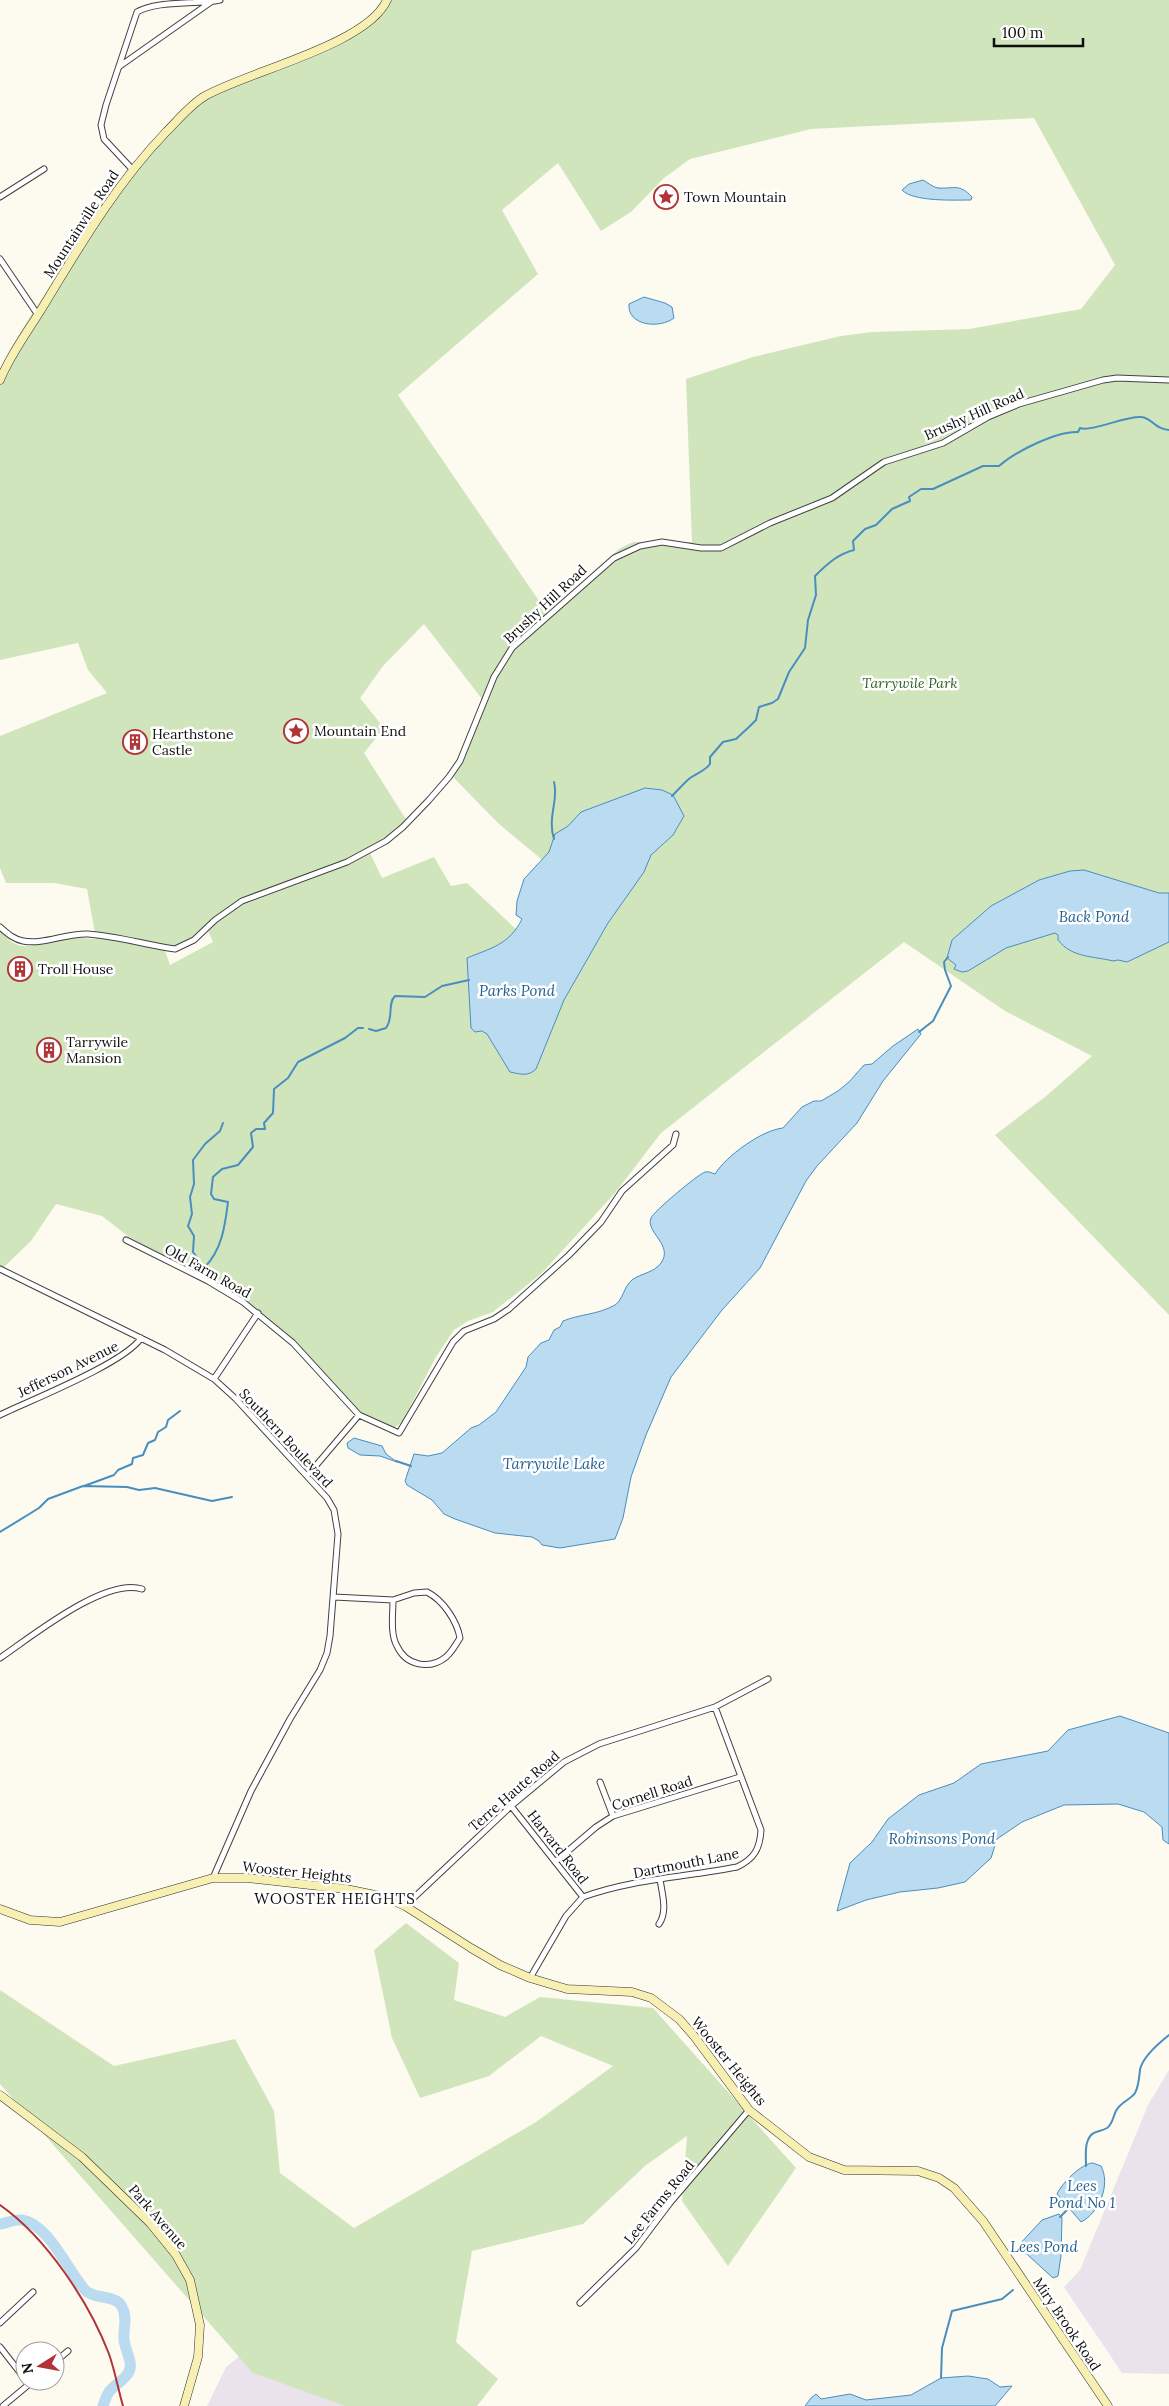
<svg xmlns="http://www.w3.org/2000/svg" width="1169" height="2406" viewBox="0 0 1169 2406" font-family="Lora,serif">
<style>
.industrial{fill:#ebe3ec}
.green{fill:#d1e5bd;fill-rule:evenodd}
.water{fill:#badbf0;stroke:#498ebf}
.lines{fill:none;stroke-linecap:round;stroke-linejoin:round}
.stream{stroke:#498ebf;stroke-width:2}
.river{stroke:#badbf0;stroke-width:11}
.street-casing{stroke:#414141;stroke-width:7}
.secondary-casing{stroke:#303030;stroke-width:9}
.street{stroke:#fff;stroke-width:5}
.secondary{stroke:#f7f0b2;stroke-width:8}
.rail{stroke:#b03438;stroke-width:2}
.labels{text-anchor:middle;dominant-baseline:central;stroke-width:5;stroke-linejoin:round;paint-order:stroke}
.poi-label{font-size:14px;fill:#0e0e0e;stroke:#fff;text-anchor:start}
.street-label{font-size:14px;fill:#0e0e0e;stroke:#fff}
.park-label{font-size:14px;font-style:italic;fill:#305f25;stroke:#fff}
.water-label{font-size:15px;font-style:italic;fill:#246193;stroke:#fff}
.neighbourhood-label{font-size:15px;letter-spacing:1px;fill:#0e0e0e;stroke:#fff}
</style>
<rect width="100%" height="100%" fill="#fdfbf0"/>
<path class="industrial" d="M1169,2070V2374L1122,2373L1064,2287L1080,2270L1148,2105Z
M302,2306L359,2406H207L226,2367Z"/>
<path class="green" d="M382,0H1169V1315L995,1135L1045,1097L1092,1056L1005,1011L904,942L661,1133L615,1193L541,1274L493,1312L468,1321L454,1330L436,1357L402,1422L393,1429L356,1413L342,1393L313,1361L258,1317L205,1278L129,1237L102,1216L56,1204L31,1241L3,1268L0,1267V931C23,957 32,943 60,938C72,936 84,939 96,939L87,889L54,883H6L0,868V736L107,693L88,670L78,643L0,660V371L9,351L31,315L127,170L176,116L202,97L303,53L364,22L372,14ZM1034,118L1115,265L1081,309L969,329L872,332L841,336L753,357L686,379L692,542H633L619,549L548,614L398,395L538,274L502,210L558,163L601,231L631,212L664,178L690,159L811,129ZM424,624L482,699L456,766L450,774L499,824L546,863L519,932L467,883L451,886L434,857L382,878L369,851L397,832L407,821L364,753L384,728L360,698L383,666ZM208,931L213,942L170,965L165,951L192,942Z
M406,1923L459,1963L454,2000L505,2017L540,1997L653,2008L796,2168L728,2266L682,2201L687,2136L645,2166L583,2224L472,2251L456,2342L498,2379L477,2406H345L253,2373L0,2084V1990L114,2066L235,2039L274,2111L280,2173L354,2228L536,2122L613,2066L541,2036L489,2076L420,2098L392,2038L374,1950Z"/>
<path class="water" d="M923,180C927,182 932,187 938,188C954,189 959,183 972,197L971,200C955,200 913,202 902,190L909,184Z
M644,297L665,303L672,307L674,318C660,329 627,326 629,304Z
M645,788L662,790L673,795L684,816L673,835L651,855L644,872L608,923L564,1000L536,1069C528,1077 520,1074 510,1072L487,1034L482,1031L475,1032L471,1028L467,958C491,948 509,945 522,919L516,915L517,901L524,879L549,852L555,834L568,826L581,812Z
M1084,870L1159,893H1169V942L1127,962L1118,960L1113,961C1093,956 1072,958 1058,940V935L1055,933L1006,948L968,971L962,972L954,969L956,965L947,958L952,940L991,906L1039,880L1070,871Z
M918,1029L921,1034L883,1081L857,1123L817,1166L806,1181L760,1268L722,1310L671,1377L646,1435L631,1477L623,1518L615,1539L560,1548L542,1545L539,1541L532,1537L495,1533L455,1519L444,1514L432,1500L407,1485L405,1481L414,1454L428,1456L442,1453L471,1428L479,1425L496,1412L526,1367L528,1357L541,1343L549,1340L554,1330L560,1327L563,1321C580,1314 597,1315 615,1305C623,1300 624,1286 632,1280C641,1273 654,1273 661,1263C674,1245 645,1232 651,1218C653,1212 697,1175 705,1172C709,1171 711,1173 715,1174C726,1156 762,1130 783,1128L802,1107L814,1101H821L838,1091L849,1082L864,1065L872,1064L893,1046Z
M354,1438L382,1446L386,1454L397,1462L380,1456L360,1455L348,1448L347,1443Z
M1120,1716L1169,1733V1844L1163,1840L1162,1827L1144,1812L1118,1804L1064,1805L1022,1822L997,1839L991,1858L965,1882L938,1888L900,1892L866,1900L837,1911L850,1863L872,1842L888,1819L919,1795L954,1783L981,1764L1048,1751L1068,1730Z
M1093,2163L1101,2166C1111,2185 1099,2213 1081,2222L1057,2194C1062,2183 1082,2163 1093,2163Z
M1059,2214L1062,2217L1061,2256L1058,2276L1053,2278L1018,2246L1042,2220Z
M968,2376L988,2379L1000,2387L1012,2386L995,2406H805L811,2398L816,2394L821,2399L850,2394L866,2400L911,2395L941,2378Z"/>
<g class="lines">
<path class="stream" d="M554,782C559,800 547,817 554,839
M672,796C678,790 684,783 690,778C697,773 705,771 710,764V757L723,742L736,739L750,726L756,720L759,707L772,703L778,699L789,672L805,648L808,620L816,595L815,576C827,564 838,554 854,550L853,541L865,529L876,525L892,509L910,501L909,497L921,489H933L983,466H999C1016,451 1057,431 1078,432L1080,428C1092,432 1125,416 1141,417C1153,418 1154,429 1169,430
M369,1029L376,1031L386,1028C394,1017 387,1004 395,996L425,997L442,986L469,980
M919,1032L933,1021L951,986L945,970L944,962L948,957
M223,1123L220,1131L205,1144L193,1160L194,1184L190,1197L192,1214L188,1226L194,1236L193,1252L204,1268C222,1250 225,1226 228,1202L214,1199L211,1194L213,1177L222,1169L238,1165L253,1147L251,1133L256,1129H265L264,1123L273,1113L274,1089L288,1078L298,1062L345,1038L358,1028H363
M396,1461L411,1466
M84,1486L114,1475L118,1470L132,1464L133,1458L143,1455L148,1443L155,1440L158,1432L166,1427L168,1420L180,1411
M0,1532L39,1508L48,1499L83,1486L127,1487L139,1490L155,1488L212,1501L232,1497
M1086,2166C1086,2159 1085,2149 1087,2143C1091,2129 1099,2133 1107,2128C1114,2123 1113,2113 1118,2108C1122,2102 1131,2099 1135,2093C1139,2086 1139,2077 1140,2070C1142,2057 1159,2043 1169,2035
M1060,2217L1071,2206
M941,2378L942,2348L952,2311L1002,2299L1013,2290"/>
<path class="river" d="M0,2224C6,2223 16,2219 22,2220C49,2224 69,2273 85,2290C94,2300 116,2294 122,2307C128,2317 123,2329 124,2340C125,2348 129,2355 130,2362C133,2377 116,2382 109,2392C106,2396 105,2401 103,2406"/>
<defs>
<path id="street" d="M120,66L211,2
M132,169L104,139L101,125L106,105L137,12C157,0 196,5 220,0
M0,197L44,169
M0,259L38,315
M0,927C7,933 13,939 23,941C44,945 66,933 88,934C117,936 146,945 175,949L194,940L215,920L242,901L347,862L386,841L403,827L429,800L449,777L460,761L494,677L512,648L614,558L640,546L662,542L701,548H721L770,523L832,498L884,462L943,443L988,417L1019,404L1103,380L1117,378L1169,380
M126,1240L208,1281L243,1302L293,1343L359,1415L399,1433L453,1342L464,1331L494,1319L509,1309L569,1255L601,1222L622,1191L673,1145L676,1134
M0,1269L165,1350L214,1379L236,1399L327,1498L334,1510L338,1534L330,1636L327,1653L320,1670L290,1719L251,1791L213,1878
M214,1379L258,1313
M0,1415C31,1400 125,1363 141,1338
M307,1476L359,1415
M427,1592C443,1600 457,1621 460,1638C456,1644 452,1652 446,1657C430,1670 406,1666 397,1646C390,1634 393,1614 393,1600L414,1593Z
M334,1597L393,1600
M0,1658C31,1637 105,1577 142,1589
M600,1782L613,1816
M511,1806L583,1897L566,1916L530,1978
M555,1862L596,1827L613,1816L740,1777
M583,1897C632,1879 686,1877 737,1867C754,1859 760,1849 761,1830L715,1707
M405,1906L511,1806L564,1762L599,1744L715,1707L768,1679
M659,1924C668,1911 662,1894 660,1879
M580,2303L636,2248L670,2203L749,2110
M0,2323L33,2292
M0,2347L25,2379
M55,2362L68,2351
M3,2406L33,2381"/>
<path id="secondary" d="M0,380C11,353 29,330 44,305C81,244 116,184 166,132C178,120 191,104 205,96C249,71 367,45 387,0
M0,1909L30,1920L60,1922L213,1878H247L346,1889L385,1897L405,1906L471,1948L500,1965L530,1978L567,1989L632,1992L651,1998L679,2019L694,2036L749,2110L809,2157L844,2170L918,2171L939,2178L954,2188L983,2221L1108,2406
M0,2095L82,2157L150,2223L176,2255L190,2280L200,2325L198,2357L184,2406"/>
</defs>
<use href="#street" class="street-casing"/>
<use href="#secondary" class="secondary-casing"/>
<use href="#street" class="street"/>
<use href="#secondary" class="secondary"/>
<path class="rail" d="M0,2205C46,2237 89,2302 109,2354C115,2371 118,2389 123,2406"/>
</g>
<defs>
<symbol id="sight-ring" viewBox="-11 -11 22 22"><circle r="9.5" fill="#fff" stroke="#b03438" stroke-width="1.5"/><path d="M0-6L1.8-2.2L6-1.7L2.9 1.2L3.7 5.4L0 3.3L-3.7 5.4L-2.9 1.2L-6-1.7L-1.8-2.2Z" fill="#b03438"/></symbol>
<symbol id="building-ring" viewBox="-11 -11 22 22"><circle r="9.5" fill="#fff" stroke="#b03438" stroke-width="1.5"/><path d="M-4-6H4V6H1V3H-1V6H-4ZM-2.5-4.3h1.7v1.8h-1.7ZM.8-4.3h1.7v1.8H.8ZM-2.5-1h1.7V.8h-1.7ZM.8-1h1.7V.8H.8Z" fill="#b03438"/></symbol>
</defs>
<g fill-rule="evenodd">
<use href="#sight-ring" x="652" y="183" width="28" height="28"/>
<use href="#sight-ring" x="282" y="717" width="28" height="28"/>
<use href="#building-ring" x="121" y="728" width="28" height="28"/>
<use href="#building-ring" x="6" y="955" width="28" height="28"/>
<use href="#building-ring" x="35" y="1036" width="28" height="28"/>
</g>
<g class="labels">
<g class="poi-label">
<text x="684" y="197">Town Mountain</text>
<text x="314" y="731">Mountain End</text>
<text x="152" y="734">Hearthstone<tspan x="152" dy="16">Castle</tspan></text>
<text x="38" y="969">Troll House</text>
<text x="66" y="1042">Tarrywile<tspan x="66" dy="16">Mansion</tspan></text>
</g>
<g class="street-label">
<text transform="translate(81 224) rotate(-57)">Mountainville Road</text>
<text transform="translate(974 414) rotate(-24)">Brushy Hill Road</text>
<text transform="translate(545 604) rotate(-43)">Brushy Hill Road</text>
<text transform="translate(208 1271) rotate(29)">Old Farm Road</text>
<text transform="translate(68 1369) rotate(-26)">Jefferson Avenue</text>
<text transform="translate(286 1438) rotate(47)">Southern Boulevard</text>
<text transform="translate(514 1791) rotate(-41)">Terre Haute Road</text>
<text transform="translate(652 1793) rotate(-18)">Cornell Road</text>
<text transform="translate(558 1847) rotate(52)">Harvard Road</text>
<text transform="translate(686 1863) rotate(-11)">Dartmouth Lane</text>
<text transform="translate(297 1872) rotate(6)">Wooster Heights</text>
<text transform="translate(729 2061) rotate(51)">Wooster Heights</text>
<text transform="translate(659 2202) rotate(-51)">Lee Farms Road</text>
<text transform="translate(158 2217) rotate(49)">Park Avenue</text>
<text transform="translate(1067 2324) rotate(56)">Miry Brook Road</text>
</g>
<g class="park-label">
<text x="910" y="683">Tarrywile Park</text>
</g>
<g class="water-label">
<text x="1094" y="916">Back Pond</text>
<text x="517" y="990">Parks Pond</text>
<text x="554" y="1463">Tarrywile Lake</text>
<text x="942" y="1838">Robinsons Pond</text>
<text x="1082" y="2185">Lees<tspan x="1082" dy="17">Pond No 1</tspan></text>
<text x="1044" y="2246">Lees Pond</text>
</g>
<g class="neighbourhood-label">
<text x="335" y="1898">WOOSTER HEIGHTS</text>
</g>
</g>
<g transform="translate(40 2366) rotate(259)"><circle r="24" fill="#ffffff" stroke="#9f9f9f"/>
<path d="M0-4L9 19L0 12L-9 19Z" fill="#b03438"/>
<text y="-8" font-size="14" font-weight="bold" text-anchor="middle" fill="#0e0e0e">N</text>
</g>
<path d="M994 38v8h89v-8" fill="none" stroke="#0e0e0e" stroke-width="2.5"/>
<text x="1002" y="38" font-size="15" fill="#0e0e0e" stroke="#ffffff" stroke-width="4" paint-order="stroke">100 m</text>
</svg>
